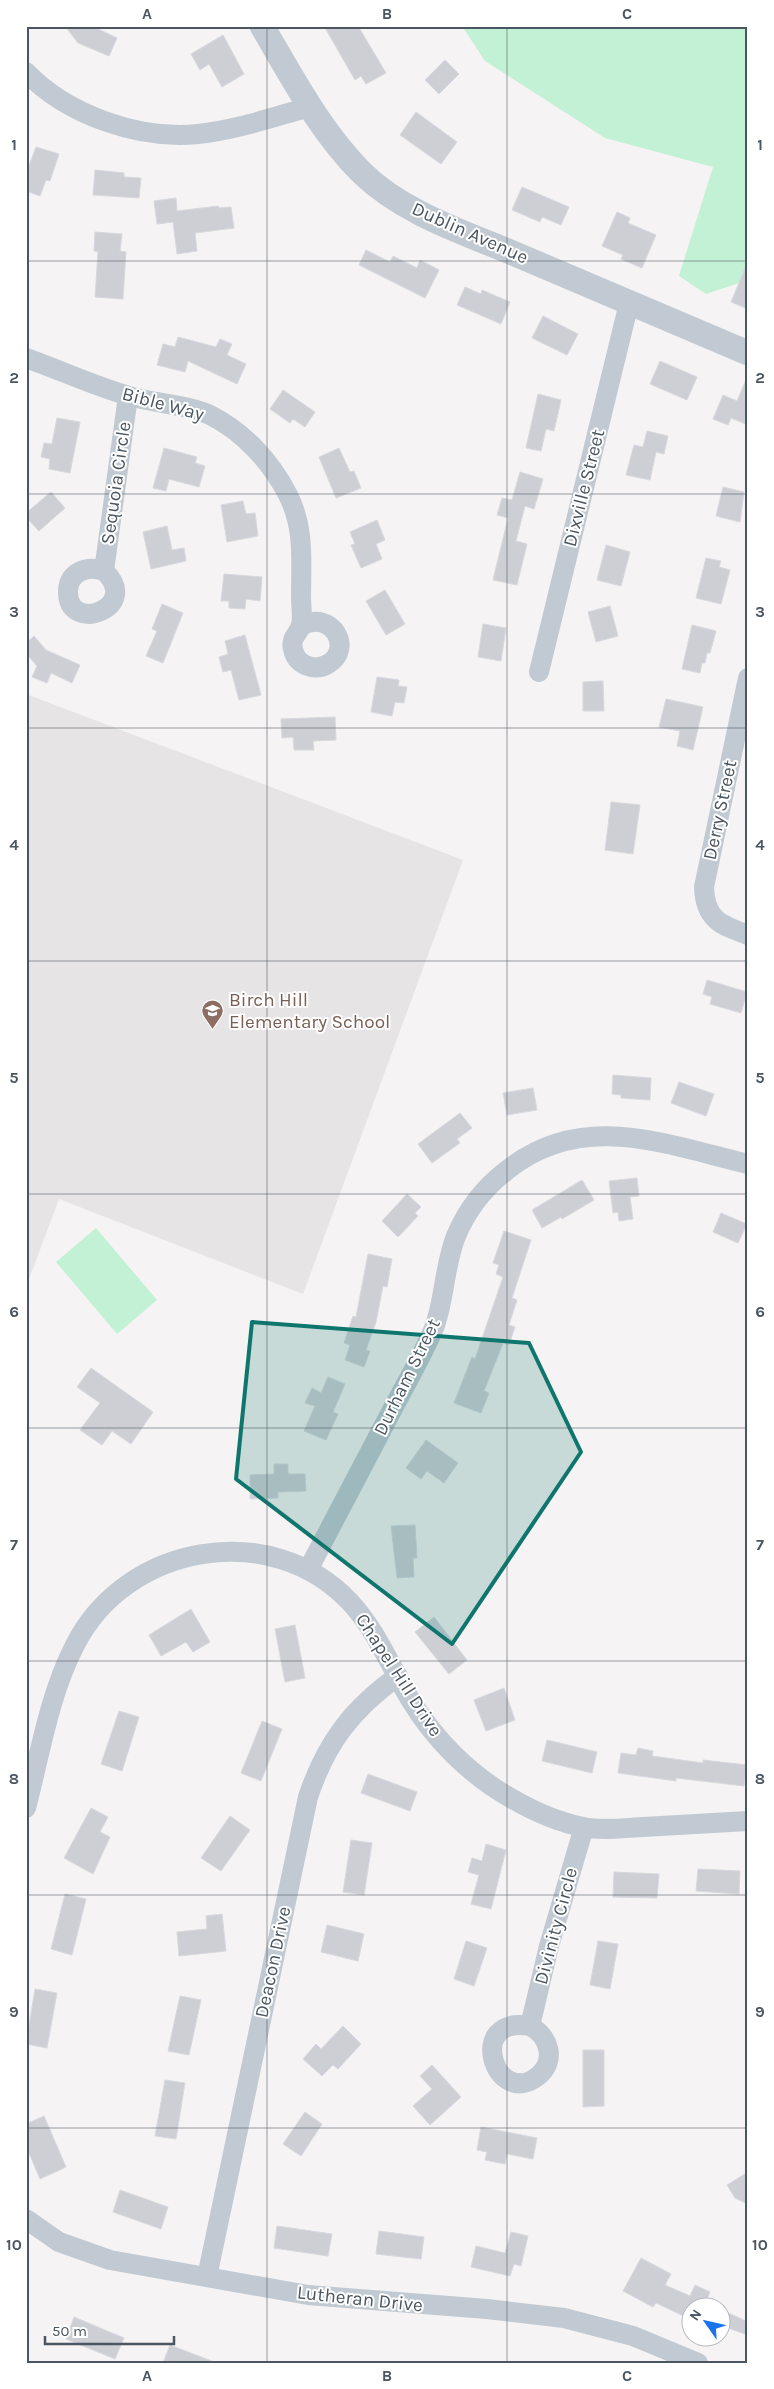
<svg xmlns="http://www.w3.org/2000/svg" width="774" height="2389" viewBox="0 0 774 2389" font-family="Karla,sans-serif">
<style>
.education{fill:#e6e4e5}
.green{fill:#c3f1d5}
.building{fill:#cdcfd5;stroke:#d7d9de}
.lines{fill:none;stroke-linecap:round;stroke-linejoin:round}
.minor{stroke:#c1cad2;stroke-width:20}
.tertiary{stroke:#c1cad2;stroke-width:25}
.marked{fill:#0f766e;fill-opacity:0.2;stroke:#0f766e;stroke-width:4;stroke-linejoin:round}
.grid{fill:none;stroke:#4a5661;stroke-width:1;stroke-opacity:0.55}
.labels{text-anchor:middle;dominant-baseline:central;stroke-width:4;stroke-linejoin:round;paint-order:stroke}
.street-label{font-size:19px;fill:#4a5661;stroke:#fff}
.education-label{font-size:19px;fill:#785e54;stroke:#fff;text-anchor:start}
.neatline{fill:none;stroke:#4a5661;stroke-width:2}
.grid-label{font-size:16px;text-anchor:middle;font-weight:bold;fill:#4a5661}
</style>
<rect width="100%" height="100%" fill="#f5f3f3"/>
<path class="education" d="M26,694L463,860L303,1294L59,1199L26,1287Z"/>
<path class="green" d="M462,26H748V280L706,294L679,276L713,167L605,138L485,61Z
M96,1228L157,1300L117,1334L56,1262Z"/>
<path class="building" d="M65,26H92L117,38L109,56L78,43Z
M324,26H358L386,73L366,84L361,76L355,80Z
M223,35L244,74L222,87L209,64L200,70L191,54Z
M445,60L459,74L439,94L425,80Z
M416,112L457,142L441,164L400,135Z
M36,147L59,154L50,181L46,180L40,196L26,191V174Z
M95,170L124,173V177L141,178L139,198L93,195Z
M522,187L569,207L561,225L542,217L540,222L512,210Z
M176,198L177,211L218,206L219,208L231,207L234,228L195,233L197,251L177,254L173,222L157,224L154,201Z
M617,212L630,218L628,223L656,235L642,268L621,259L623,255L602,246Z
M95,232L122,234L120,251L126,252L123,299L95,297L98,252L94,251Z
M366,250L390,262L393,256L417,268L420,260L439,270L425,298L359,265Z
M748,261V309L731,302Z
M465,287L481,294L482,290L510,302L501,324L457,305Z
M543,316L578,334L567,355L532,338Z
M178,337L216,347L220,339L232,344L227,355L246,364L237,384L188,361L185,372L157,365L163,344L175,347Z
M660,361L697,377L687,400L650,384Z
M748,375V425L731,418L728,425L713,419L723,395L737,401Z
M283,390L315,412L305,427L293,419L290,423L270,409Z
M538,394L561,400L554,431L546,429L541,451L526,448Z
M57,418L80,422L70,473L49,469L50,459L41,457L44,443L52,444Z
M647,431L668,436L664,454L656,452L650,480L626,475L634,445L643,447Z
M164,448L197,457L195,463L205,466L199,487L169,479L166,491L153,488Z
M339,448L350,472L354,471L361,488L336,498L319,457Z
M520,472L543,479L534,509L525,506L516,541L527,544L517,585L493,580L508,518L497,515L502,498L512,500Z
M723,487L744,492L740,522L716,516Z
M51,492L65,508L39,531L26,517V513Z
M243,501L246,514L255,513L258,536L227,542L221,505Z
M377,520L385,540L376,544L382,559L361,568L351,545L355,544L350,532Z
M167,526L172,550L184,548L186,561L151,569L143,532Z
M606,545L630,552L621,586L597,580Z
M706,558L721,561L719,567L730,570L721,604L696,598Z
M224,574L262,577L260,601L246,599L245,609L229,608V601H221Z
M385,590L405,624L386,635L366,601Z
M162,604L183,613L163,663L146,656L157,631L152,629Z
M610,606L618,636L596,642L588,612Z
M483,624L506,628L501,661L478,657Z
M692,625L716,631L710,653H707L705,663H702L700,673L682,669Z
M245,635L261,695L239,700L231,670L223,672L219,657L228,654L225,641Z
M34,636L46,650L80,665L72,683L51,673L47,683L32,677L37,666L26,653V643Z
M377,677L399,680L398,686L407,687L404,703L395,702L392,716L371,712Z
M603,681L604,711H583V682Z
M666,699L703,707L693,750L677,746L680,731L659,727Z
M335,717L336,740L313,741L314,750H294L293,737L282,738L281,719Z
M611,802L640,805L633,854L605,850Z
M707,980L747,992L741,1013L710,1004L712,997L703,994Z
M613,1075L651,1078L650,1100L621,1098V1095L612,1094Z
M679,1082L714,1094L706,1116L671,1103Z
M533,1088L537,1110L507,1115L503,1093Z
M460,1113L472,1128L457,1139L460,1143L432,1163L418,1144Z
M637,1178L639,1196L630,1197L633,1219L619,1221L618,1212L613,1213L609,1181Z
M582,1180L594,1200L562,1219L561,1217L542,1228L532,1210Z
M407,1194L421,1207L415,1213L418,1216L398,1237L382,1221Z
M721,1213L747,1224L738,1243L713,1232Z
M504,1231L531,1240L512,1298L517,1300L509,1325L515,1327L509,1345L503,1343L484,1391L489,1393L481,1413L454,1403L472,1357L475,1359L503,1277L496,1274L499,1265L493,1263Z
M368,1254L392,1259L387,1287L383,1286L376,1322L366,1350L370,1351L364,1367L345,1360L350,1345L344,1343L353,1316L356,1317Z
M91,1368L153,1412L131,1444L112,1431L102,1445L80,1430L100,1403L77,1387Z
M328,1377L345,1384L333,1412L338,1414L326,1440L304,1431L315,1406L305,1403L312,1388L321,1393Z
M426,1440L458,1463L444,1483L427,1471L421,1479L406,1468Z
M274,1464H288V1474H305L306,1491L278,1492V1498L250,1499V1475L274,1474Z
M415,1525L417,1558H413L414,1577L397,1578L391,1526Z
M191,1609L210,1642L193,1652L186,1642L161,1656L149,1635Z
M434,1617L467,1660L449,1674L415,1632Z
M295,1625L305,1678L285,1682L275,1629Z
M504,1688L515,1720L486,1731L474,1700Z
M119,1711L139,1717L122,1771L101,1764Z
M262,1721L282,1729L261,1781L241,1773Z
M547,1740L597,1752L592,1773L542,1761Z
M638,1748L653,1751L652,1756L703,1763V1760L747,1765L744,1786L676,1778V1781L618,1773L621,1753L636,1755Z
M368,1774L417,1792L410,1811L361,1793Z
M91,1808L108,1817L100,1832L110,1837L93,1874L64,1858Z
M230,1816L250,1830L221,1871L201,1858Z
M351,1840L372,1843L364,1895L343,1892Z
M486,1844L506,1850L491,1909L471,1904L479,1875L468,1872L472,1858L482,1861Z
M698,1869L740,1871L739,1894L696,1891Z
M614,1872L659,1874L657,1898L613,1897Z
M65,1894L86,1899L72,1955L51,1949Z
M222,1914L226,1951L179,1956L177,1932L207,1929L206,1916Z
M327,1925L364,1934L358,1961L321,1952Z
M466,1941L487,1948L474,1986L454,1979Z
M598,1941L618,1944L610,1989L590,1985Z
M35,1989L57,1993L47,2048L26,2044Z
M180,1996L201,2000L189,2055L168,2051Z
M343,2026L361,2044L338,2069L333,2065L322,2076L303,2059L316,2044L321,2049Z
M583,2050H604V2106L583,2107Z
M432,2065L461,2097L430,2125L413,2106L432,2089L420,2076Z
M165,2080L185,2083L176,2139L155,2136Z
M305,2112L322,2124L301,2156L283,2144Z
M44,2116L66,2167L40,2179L26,2146V2124Z
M481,2127L537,2138L533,2159L507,2154L505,2164L485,2160L487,2152L477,2150Z
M748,2172V2204L735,2198L727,2185Z
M120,2190L168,2207L161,2229L113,2212Z
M277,2226L332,2234L328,2256L274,2248Z
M379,2231L424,2237L421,2259L376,2254Z
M511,2232L528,2236L521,2266L514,2264L510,2276L471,2267L476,2246L505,2253Z
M641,2258L671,2274L665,2285L690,2296L695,2285L710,2292L704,2306H692V2320L656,2303L653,2307L623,2291Z
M722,2310L748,2322V2335L722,2326Z
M74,2317L124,2338L115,2359L66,2339Z
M170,2345L214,2362L213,2363H163Z"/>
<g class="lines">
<path class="minor" d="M26,72C67,115 139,140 198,134C236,130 273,117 310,107
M26,358C60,370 94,386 129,396C153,403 189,405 210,415C244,432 271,462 288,495C305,528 301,562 301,598C301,606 303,618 301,625C299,634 290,637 293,649C296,665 314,672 328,664C354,649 332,609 301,626
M104,571C143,607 68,635 68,592C68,572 87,565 104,571L128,396
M539,672L629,303
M748,678L704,887C705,919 720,925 748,935
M308,1570C336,1517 363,1465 391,1412C405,1385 422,1357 434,1328C445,1299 444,1266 456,1236C467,1210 484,1188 506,1171C581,1110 664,1144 748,1164
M26,1808C40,1755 49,1695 75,1645C126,1544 271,1518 350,1602C377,1631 390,1666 410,1699C434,1739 469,1774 509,1797C531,1810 557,1822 583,1827C602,1831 623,1828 643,1827C678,1825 713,1823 748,1821
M530,2026C549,2036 557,2061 538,2076C496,2110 464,2015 530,2026L549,1946L584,1827
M26,2219L59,2242L110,2260L308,2295L487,2309L564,2318L633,2336L698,2363
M207,2277L308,1797C326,1743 352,1709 398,1676"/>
<path class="tertiary" d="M262,26C292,77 320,131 362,173C403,213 463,232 515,254C592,287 670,320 748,353"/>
</g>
<path class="marked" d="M252,1322L529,1343L581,1452L452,1644L236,1479Z"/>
<path class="grid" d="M267,26V2363M507,26V2363M26,261H748M26,494H748M26,728H748M26,961H748M26,1194H748M26,1428H748M26,1661H748M26,1895H748M26,2128H748"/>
<defs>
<symbol id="school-pin" viewBox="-11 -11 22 30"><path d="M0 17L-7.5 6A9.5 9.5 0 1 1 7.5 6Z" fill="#8d6e63" stroke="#fff"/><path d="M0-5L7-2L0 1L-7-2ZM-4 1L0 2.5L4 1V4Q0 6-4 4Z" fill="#fff"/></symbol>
</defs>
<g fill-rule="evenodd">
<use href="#school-pin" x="200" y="998" width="25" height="34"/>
</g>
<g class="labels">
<g class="street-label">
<text transform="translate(470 233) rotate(24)">Dublin Avenue</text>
<text transform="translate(163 404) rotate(15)">Bible Way</text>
<text transform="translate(116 483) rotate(-82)">Sequoia Circle</text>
<text transform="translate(584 488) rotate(-76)">Dixville Street</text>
<text transform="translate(720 810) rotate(-78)">Derry Street</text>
<text transform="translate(407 1377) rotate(-64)">Durham Street</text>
<text transform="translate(399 1675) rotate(57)">Chapel Hill Drive</text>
<text transform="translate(556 1926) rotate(-75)">Divinity Circle</text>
<text transform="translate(273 1962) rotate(-78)">Deacon Drive</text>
<text transform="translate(360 2299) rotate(6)">Lutheran Drive</text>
</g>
<g class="education-label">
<text x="229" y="1000">Birch Hill<tspan x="229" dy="22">Elementary School</tspan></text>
</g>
</g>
<rect width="774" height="2389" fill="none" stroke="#ffffff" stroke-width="55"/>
<g transform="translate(706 2322) rotate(304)"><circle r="24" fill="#ffffff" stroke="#b7bbc0"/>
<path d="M0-4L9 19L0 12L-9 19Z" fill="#1a73e8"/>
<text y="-8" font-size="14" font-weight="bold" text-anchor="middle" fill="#4a5661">N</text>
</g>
<path d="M45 2336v8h129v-8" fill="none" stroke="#4a5661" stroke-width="2.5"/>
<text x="52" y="2336" font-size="15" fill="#4a5661" stroke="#ffffff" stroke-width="4" paint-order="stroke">50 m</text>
<rect x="28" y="28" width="718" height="2334" class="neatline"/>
<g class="grid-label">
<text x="147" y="19">A</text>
<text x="387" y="19">B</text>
<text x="627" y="19">C</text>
<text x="14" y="150">1</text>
<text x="760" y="150">1</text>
<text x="14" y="383">2</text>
<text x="760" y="383">2</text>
<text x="14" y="617">3</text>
<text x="760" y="617">3</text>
<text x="14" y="850">4</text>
<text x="760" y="850">4</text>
<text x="14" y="1083">5</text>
<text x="760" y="1083">5</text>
<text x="14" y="1317">6</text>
<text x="760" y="1317">6</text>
<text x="14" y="1550">7</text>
<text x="760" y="1550">7</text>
<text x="14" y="1784">8</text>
<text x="760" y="1784">8</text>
<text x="14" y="2017">9</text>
<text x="760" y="2017">9</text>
<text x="14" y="2250">10</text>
<text x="760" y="2250">10</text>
<text x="147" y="2381">A</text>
<text x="387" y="2381">B</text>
<text x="627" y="2381">C</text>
</g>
</svg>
